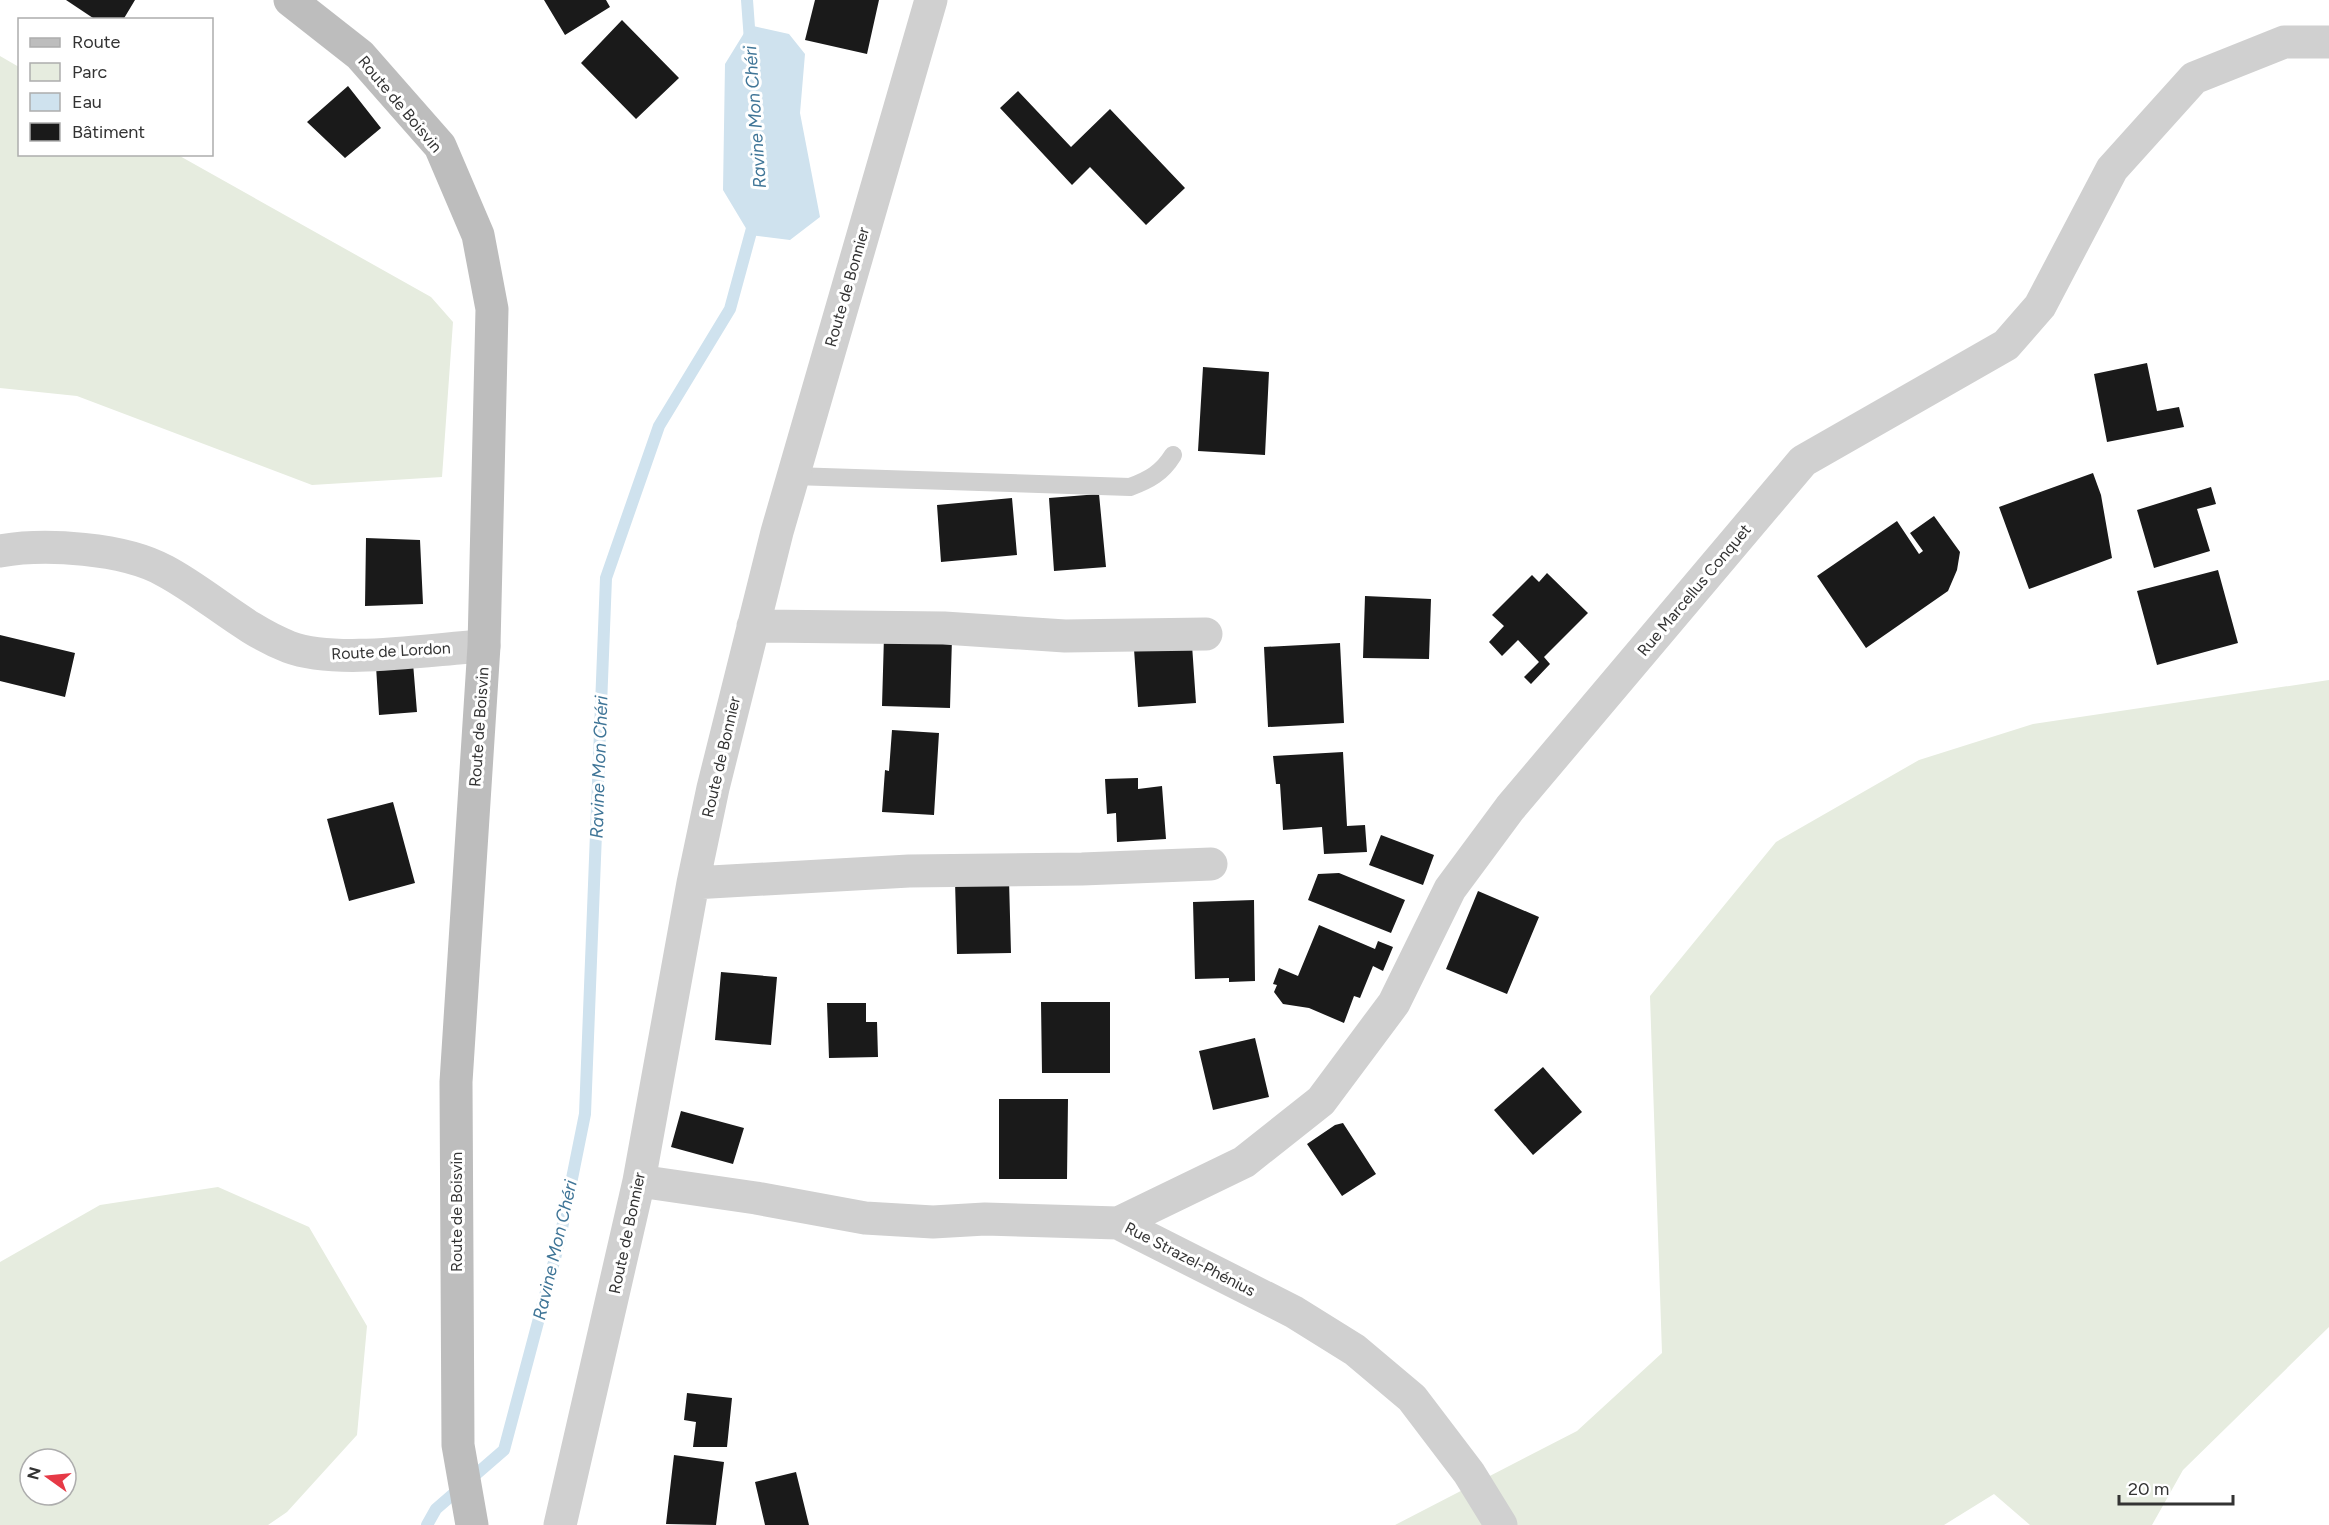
<svg xmlns="http://www.w3.org/2000/svg" width="2329" height="1525" viewBox="0 0 2329 1525" font-family="Figtree,sans-serif">
<style>
.green{fill:#e6ecdf;fill-rule:evenodd}
.water{fill:#cfe2ee}
.lines{fill:none;stroke-linecap:round;stroke-linejoin:round}
.stream{stroke:#cfe2ee;stroke-width:12}
.building{fill:#1a1a1a}
.service{stroke:#d0d0d0;stroke-width:18}
.minor{stroke:#d0d0d0;stroke-width:33}
.secondary{stroke:#bdbdbd;stroke-width:33}
.labels{text-anchor:middle;dominant-baseline:central;stroke-width:6;stroke-linejoin:round;paint-order:stroke}
.street-label{font-size:16px;fill:#333;stroke:#fff}
.water-label{font-size:18px;font-style:italic;fill:#3f7597;stroke:#fff}
</style>
<rect width="100%" height="100%" fill="#fff"/>
<path class="green" d="M0,56L19,67L20,154L178,155L431,297L453,322L442,477L312,485L77,396L0,388Z
M2329,680V1327L2183,1470L2152,1525H2030L1994,1494L1944,1525H1395L1577,1431L1662,1353L1650,996L1776,842L1919,760L2033,724Z
M218,1187L309,1227L367,1326L357,1435L287,1512L268,1525H0V1262L100,1205ZM30,1459H66V1495H30Z"/>
<path class="water" d="M749,25L789,34L805,54L800,113L820,217L790,240L750,235L723,190L725,64Z"/>
<g class="lines">
<path class="stream" d="M747,0L750,41
M427,1525L436,1509L504,1450L559,1243L585,1114L606,578L659,426L730,309L754,221"/>
</g>
<path class="building" d="M66,0H135L123,20H96Z
M544,0H606L610,7L565,35Z
M815,0H879L867,54L805,40Z
M622,20L679,78L636,119L581,63Z
M348,86L381,128L345,158L307,122Z
M1018,91L1071,147L1110,109L1185,188L1146,225L1090,167L1072,185L1000,108Z
M2147,363L2157,411L2179,407L2184,427L2107,442L2094,374Z
M1203,367L1269,372L1265,455L1198,451Z
M2093,473L2101,495L2112,558L2029,589L1999,507Z
M2211,487L2216,504L2197,509L2210,551L2154,568L2137,510Z
M1099,494L1106,567L1054,571L1049,498Z
M1012,498L1017,555L941,562L937,505Z
M1934,516L1960,552L1957,570L1948,591L1866,648L1817,576L1897,521L1919,554L1923,551L1910,533Z
M366,538L420,540L423,604L365,606Z
M2218,570L2238,643L2157,665L2137,591Z
M1547,573L1588,613L1544,657L1550,664L1531,684L1524,677L1539,662L1518,640L1502,656L1489,642L1504,626L1492,615L1532,575L1539,582Z
M1365,596L1431,599L1429,659L1363,658Z
M0,635L75,653L65,697L0,681Z
M884,636L952,638L950,708L882,706Z
M1340,643L1344,723L1268,727L1264,647Z
M1192,645L1196,703L1138,707L1134,649Z
M413,663L417,712L379,715L376,666Z
M892,730L939,733L934,815L882,812L885,770L889,771Z
M1343,752L1347,826L1365,825L1367,852L1324,854L1322,827L1283,830L1280,784H1276L1273,756Z
M1138,778V789L1162,786L1166,839L1117,842L1116,813L1107,814L1105,779Z
M393,802L415,883L349,901L327,819Z
M1381,835L1434,855L1423,885L1369,865Z
M1339,873L1405,900L1391,933L1308,900L1318,874Z
M1009,880L1011,953L957,954L955,881Z
M1478,891L1539,917L1507,994L1446,969Z
M1254,900L1255,981L1229,982V978L1195,979L1193,902Z
M1319,925L1375,949L1378,941L1393,947L1383,971L1373,966L1360,998L1354,996L1344,1023L1309,1008L1283,1004L1274,992L1277,985L1273,984L1279,968L1298,976Z
M721,972L777,977L771,1045L715,1040Z
M1041,1002H1110V1073H1042Z
M827,1003H866V1022H877L878,1057L829,1058Z
M1255,1038L1269,1097L1213,1110L1199,1051Z
M1543,1067L1582,1112L1533,1155L1494,1110Z
M999,1099H1068L1067,1179H999Z
M681,1111L744,1128L733,1164L671,1147Z
M1343,1123L1376,1174L1342,1196L1307,1144L1335,1125Z
M687,1393L732,1398L727,1447H693L696,1422L684,1420Z
M674,1455L724,1462L716,1525L666,1524Z
M796,1472L809,1525H765L755,1482Z"/>
<g class="lines">
<path class="service" d="M793,476L1130,487C1149,480 1162,473 1173,455"/>
<path class="minor" d="M0,551C45,543 124,548 165,571C208,594 243,629 289,647C337,665 431,649 484,646
M753,626L944,628L1065,636L1206,634
M693,883L909,871L1082,869L1211,864
M639,1181L756,1198L865,1218L933,1222L985,1219L1118,1223L1294,1312L1355,1350L1412,1398L1469,1473L1501,1525
M1118,1223L1244,1162L1321,1101L1394,1003L1450,889L1510,808L1803,461L2006,345L2040,306L2112,169L2194,78L2284,42H2329
M560,1525L639,1181L693,883L713,788L777,532L931,0"/>
<path class="secondary" d="M290,0L360,55L440,146L478,235L492,309L484,646L456,1082L458,1445L472,1525"/>
</g>
<g class="labels">
<g class="street-label">
<text transform="translate(400 104) rotate(50)">Route de Boisvin</text>
<text transform="translate(847 287) rotate(-74)">Route de Bonnier</text>
<text transform="translate(1694 590) rotate(-50)">Rue Marcellus Conquet</text>
<text transform="translate(391 651) rotate(-3)">Route de Lordon</text>
<text transform="translate(479 727) rotate(-86)">Route de Boisvin</text>
<text transform="translate(721 757) rotate(-77)">Route de Bonnier</text>
<text transform="translate(456 1212) rotate(-90)">Route de Boisvin</text>
<text transform="translate(627 1233) rotate(-78)">Route de Bonnier</text>
<text transform="translate(1190 1259) rotate(27)">Rue Strazel-Phénius</text>
</g>
<g class="water-label">
<text transform="translate(755 117) rotate(-94)">Ravine Mon Chéri</text>
<text transform="translate(599 767) rotate(-88)">Ravine Mon Chéri</text>
<text transform="translate(555 1250) rotate(-77)">Ravine Mon Chéri</text>
</g>
</g>
<rect x="18" y="18" width="195" height="138" fill="#ffffff" stroke="#adadad" stroke-width="1.5"/>
<rect x="30" y="38" width="30" height="9" fill="#bdbdbd" stroke="#adadad" stroke-width="1.5"/>
<text x="72" y="48" font-size="18" fill="#333333">Route</text>
<rect x="30" y="63" width="30" height="18" fill="#e6ecdf" stroke="#adadad" stroke-width="1.5"/>
<text x="72" y="78" font-size="18" fill="#333333">Parc</text>
<rect x="30" y="93" width="30" height="18" fill="#cfe2ee" stroke="#adadad" stroke-width="1.5"/>
<text x="72" y="108" font-size="18" fill="#333333">Eau</text>
<rect x="30" y="123" width="30" height="18" fill="#1a1a1a" stroke="#adadad" stroke-width="1.5"/>
<text x="72" y="138" font-size="18" fill="#333333">Bâtiment</text>
<g transform="translate(48 1477) rotate(285)"><circle r="28" fill="#ffffff" stroke="#adadad" stroke-width="1.5"/>
<path d="M0-4.5L10 22L0 15L-10 22Z" fill="#e63946"/>
<text y="-9" font-size="16" font-weight="bold" text-anchor="middle" fill="#333333">N</text>
</g>
<path d="M2119 1495v9h114v-9" fill="none" stroke="#333333" stroke-width="3"/>
<text x="2128" y="1495" font-size="18" fill="#333333" stroke="#ffffff" stroke-width="4.5" paint-order="stroke">20 m</text>
</svg>
